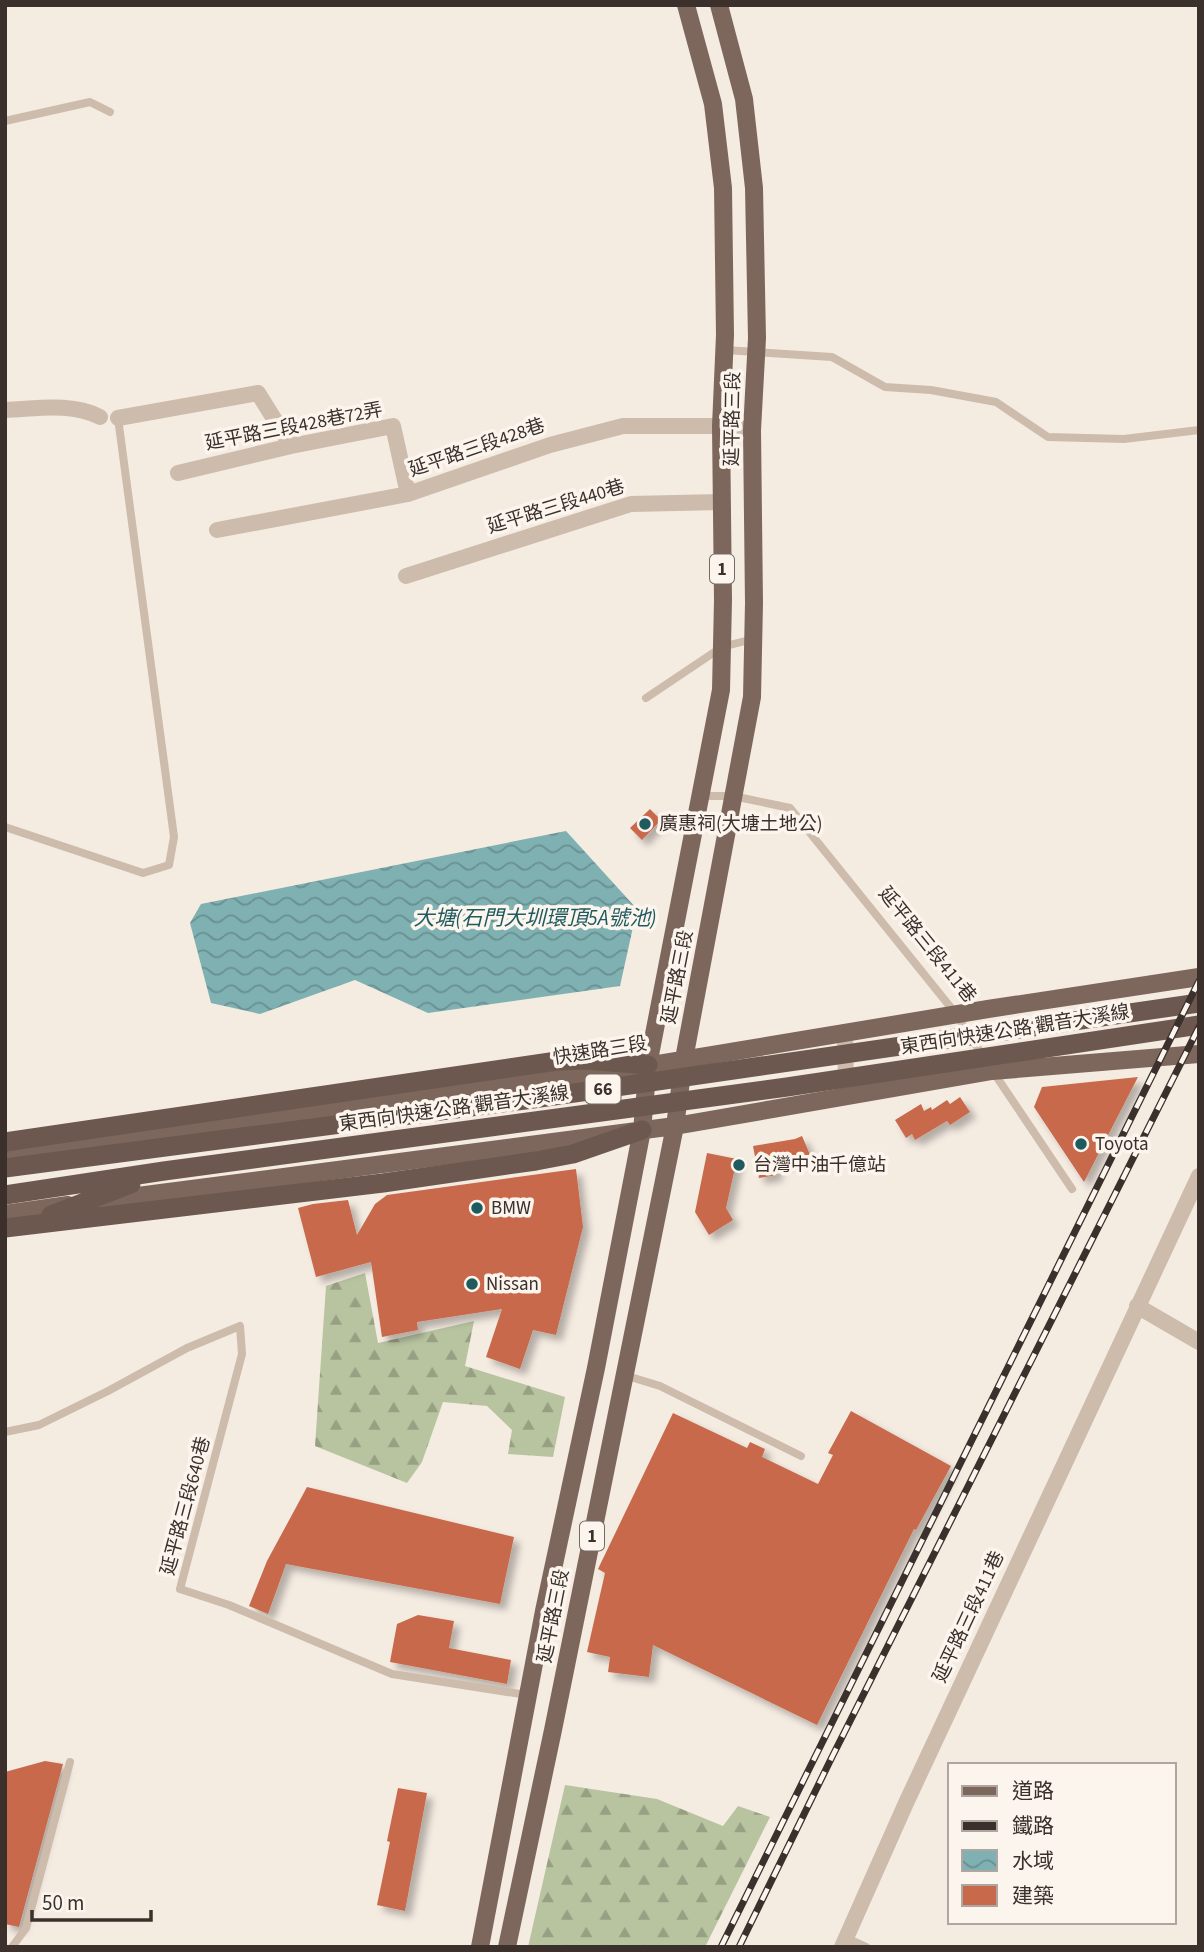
<svg xmlns="http://www.w3.org/2000/svg" width="1204" height="1952" viewBox="0 0 1204 1952" font-family="'Source Sans 3','Noto Sans TC',sans-serif">
<style>
.forest{fill:url(#forest-firs)}
.water{fill:url(#water-waves)}
.building{fill:#c8694b;filter:url(#shadow)}
.lines{fill:none;stroke-linecap:round;stroke-linejoin:round}
.service{stroke:#cdbbac;stroke-width:8}
.minor{stroke:#cdbbac;stroke-width:16}
.primary{stroke:#7d675c;stroke-width:18}
.trunk{stroke:#6c584f;stroke-width:19}
.rail-casing{stroke:#3b302b;stroke-width:7}
.rail{stroke:#fbf5ee;stroke-width:4.5;stroke-dasharray:13;stroke-linecap:butt}
.poi-dot{fill:#1f5a5e;stroke:#fbf5ee;stroke-width:2.5}
.labels{text-anchor:middle;dominant-baseline:central;stroke-width:7;stroke-linejoin:round;paint-order:stroke}
.shield{fill:#fbf5ee;stroke:#756b66;stroke-width:2}
.shield-label{font-size:18px;font-weight:bold;fill:#3b302b}
.street-label{font-size:19px;fill:#3b302b;stroke:#fbf5ee}
.poi-label{font-size:19px;fill:#3b302b;stroke:#fbf5ee;text-anchor:start}
.water-label{font-size:21px;font-style:italic;fill:#1f5a5e;stroke:#fbf5ee}
</style>
<defs>
<pattern id="forest-firs" width="22" height="20" patternUnits="userSpaceOnUse" patternTransform="scale(1.75)"><rect width="22" height="20" fill="#b8c4a0"/><path d="M5 1l3.5 6h-7zM16 11l3.5 6h-7z" fill="#97a083"/></pattern>
<pattern id="water-waves" width="16" height="10" patternUnits="userSpaceOnUse" patternTransform="scale(1.75)"><rect width="16" height="10" fill="#7fb0b2"/><path d="M0 5q4-4 8 0t8 0" fill="none" stroke="#699091"/></pattern>
<filter id="shadow"><feDropShadow dx="6" dy="6" stdDeviation="3.5" flood-color="#0004"/></filter>
</defs>
<rect width="100%" height="100%" fill="#f4ebe1"/>
<path class="forest" d="M365,1273L378,1343L474,1321L465,1366L565,1397L553,1457L508,1454L512,1430L487,1406L443,1402L422,1462L407,1483L315,1446L326,1286Z
M565,1785L657,1799L723,1826L738,1806L770,1817L705,1947H528Z"/>
<path class="water" d="M566,831L637,909L620,986L428,1013L355,980L260,1014L211,1003L190,923L201,904Z"/>
<path class="building" d="M650,809L661,820L642,840L630,828Z
M1138,1077L1084,1182L1034,1107L1042,1087Z
M960,1097L970,1112L950,1125L947,1121L915,1140L912,1134L906,1138L895,1120L921,1104L924,1111L931,1107L932,1110L947,1100L950,1104Z
M802,1136L811,1157L775,1163L777,1175L759,1178L753,1146L795,1139Z
M707,1153L737,1159L726,1208L733,1220L709,1235L695,1212Z
M576,1169L583,1227L556,1335L533,1330L520,1369L486,1357L502,1309L417,1322L418,1330L382,1337L371,1262L316,1277L298,1208L313,1204L348,1200L357,1235L375,1204L387,1195Z
M851,1411L951,1466L916,1530L914,1529L817,1725L653,1645L649,1677L608,1672L610,1657L587,1652L605,1573L598,1569L673,1413L747,1448L750,1442L765,1449L762,1457L818,1484L833,1455L828,1453Z
M307,1487L514,1537L500,1604L286,1564L268,1614L249,1606L267,1561Z
M418,1615L454,1621L449,1648L511,1660L507,1684L390,1662L397,1624Z
M45,1761L63,1764L19,1927L5,1924V1772Z
M398,1788L427,1793L405,1911L377,1905L390,1842L387,1841Z"/>
<g class="lines">
<path class="service" d="M5,121L90,102L110,112
M725,350L832,357L885,387L931,390L996,402L1048,437L1124,439L1199,430
M646,698L722,647L753,639
M701,796H733L790,808L956,1014L983,1056
M5,827L143,873L169,865L174,837L118,418
M994,1073L1072,1189
M624,1375L660,1386L801,1456
M5,1432L39,1425L108,1391L187,1348L240,1326L242,1354L180,1589L229,1605L392,1674L527,1695
M846,1938L866,1947
M12,1947L26,1928L70,1762"/>
<path class="minor" d="M5,410C36,409 71,402 100,417
M118,418L258,393L291,446
M178,473L291,446L393,426L408,494
M217,530L408,494L550,445L623,426H721L752,430
M406,576L631,504L722,502
M845,1032L846,1090
M1137,1306L1199,1342
M842,1947L906,1803L1199,1176"/>
<path class="primary" d="M5,1154L616,1071L988,1009L1199,977
M99,1201L675,1126L992,1071L1199,1054
M5,1214L68,1205
M480,1947L544,1611L596,1368L642,1130L648,1065L721,690L723,600L721,426L725,335L723,188L713,104L686,5
M507,1947L553,1730L675,1126L684,1059L752,697L754,603L752,430L757,338L754,188L744,99L719,5"/>
<path class="trunk" d="M5,1142L557,1061L586,1060L648,1065
M5,1168L533,1099L1199,1003
M5,1195L164,1171L787,1087L1199,1025
M51,1215L131,1184
M5,1228L383,1183L536,1161L573,1154L642,1130"/>
<defs>
<path id="rail" d="M721,1947L1199,981
M739,1947L832,1757L1199,1027"/>
</defs>
<use href="#rail" class="rail-casing"/>
<use href="#rail" class="rail"/>
</g>
<g class="poi-dot">
<circle cx="645" cy="824" r="7"/>
<circle cx="1081" cy="1144" r="7"/>
<circle cx="739" cy="1165" r="7"/>
<circle cx="477" cy="1208" r="7"/>
<circle cx="472" cy="1284" r="7"/>
</g>
<g class="labels">
<g class="shield">
<rect x="710" y="554.5" width="24" height="29" rx="5"/>
<rect x="585.5" y="1074.5" width="35" height="29" rx="5"/>
<rect x="580" y="1521.5" width="24" height="29" rx="5"/>
</g>
<g class="shield-label">
<text x="722" y="569">1</text>
<text x="603" y="1089">66</text>
<text x="592" y="1536">1</text>
</g>
<g class="street-label">
<text transform="translate(733 419) rotate(-89)">延平路三段</text>
<text transform="translate(294 427) rotate(-11)">延平路三段428巷72弄</text>
<text transform="translate(477 448) rotate(-19)">延平路三段428巷</text>
<text transform="translate(556 507) rotate(-17)">延平路三段440巷</text>
<text transform="translate(927 945) rotate(51)">延平路三段411巷</text>
<text transform="translate(678 977) rotate(-79)">延平路三段</text>
<text transform="translate(1015 1030) rotate(-9)">東西向快速公路 觀音大溪線</text>
<text transform="translate(600 1051) rotate(-9)">快速路三段</text>
<text transform="translate(454 1109) rotate(-8)">東西向快速公路 觀音大溪線</text>
<text transform="translate(186 1506) rotate(-75)">延平路三段640巷</text>
<text transform="translate(554 1616) rotate(-79)">延平路三段</text>
<text transform="translate(969 1617) rotate(-65)">延平路三段411巷</text>
</g>
<g class="poi-label">
<text x="659" y="824">廣惠祠(大塘土地公)</text>
<text x="1095" y="1144">Toyota</text>
<text x="753" y="1165">台灣中油千億站</text>
<text x="491" y="1208">BMW</text>
<text x="486" y="1284">Nissan</text>
</g>
<g class="water-label">
<text x="535" y="918">大塘(石門大圳環頂5A號池)</text>
</g>
</g>
<rect width="1204" height="1952" fill="none" stroke="#3b302b" stroke-width="14"/>
<rect x="948" y="1763" width="228" height="161" fill="#fbf5ee" stroke="#aea6a0" stroke-width="2"/>
<rect x="962" y="1786" width="35" height="10" fill="#7d675c" stroke="#aea6a0" stroke-width="2"/>
<text x="1012" y="1798" font-size="21" fill="#3b302b">道路</text>
<rect x="962" y="1821" width="35" height="10" fill="#3b302b" stroke="#aea6a0" stroke-width="2"/>
<text x="1012" y="1833" font-size="21" fill="#3b302b">鐵路</text>
<rect x="962" y="1850" width="35" height="21" fill="url(#water-waves)" stroke="#aea6a0" stroke-width="2"/>
<text x="1012" y="1868" font-size="21" fill="#3b302b">水域</text>
<rect x="962" y="1885" width="35" height="21" fill="#c8694b" stroke="#aea6a0" stroke-width="2"/>
<text x="1012" y="1903" font-size="21" fill="#3b302b">建築</text>
<path d="M32 1910v10h119v-10" fill="none" stroke="#3b302b" stroke-width="3.5"/>
<text x="42" y="1910" font-size="21" fill="#3b302b" stroke="#fbf5ee" stroke-width="5" paint-order="stroke">50 m</text>
</svg>
